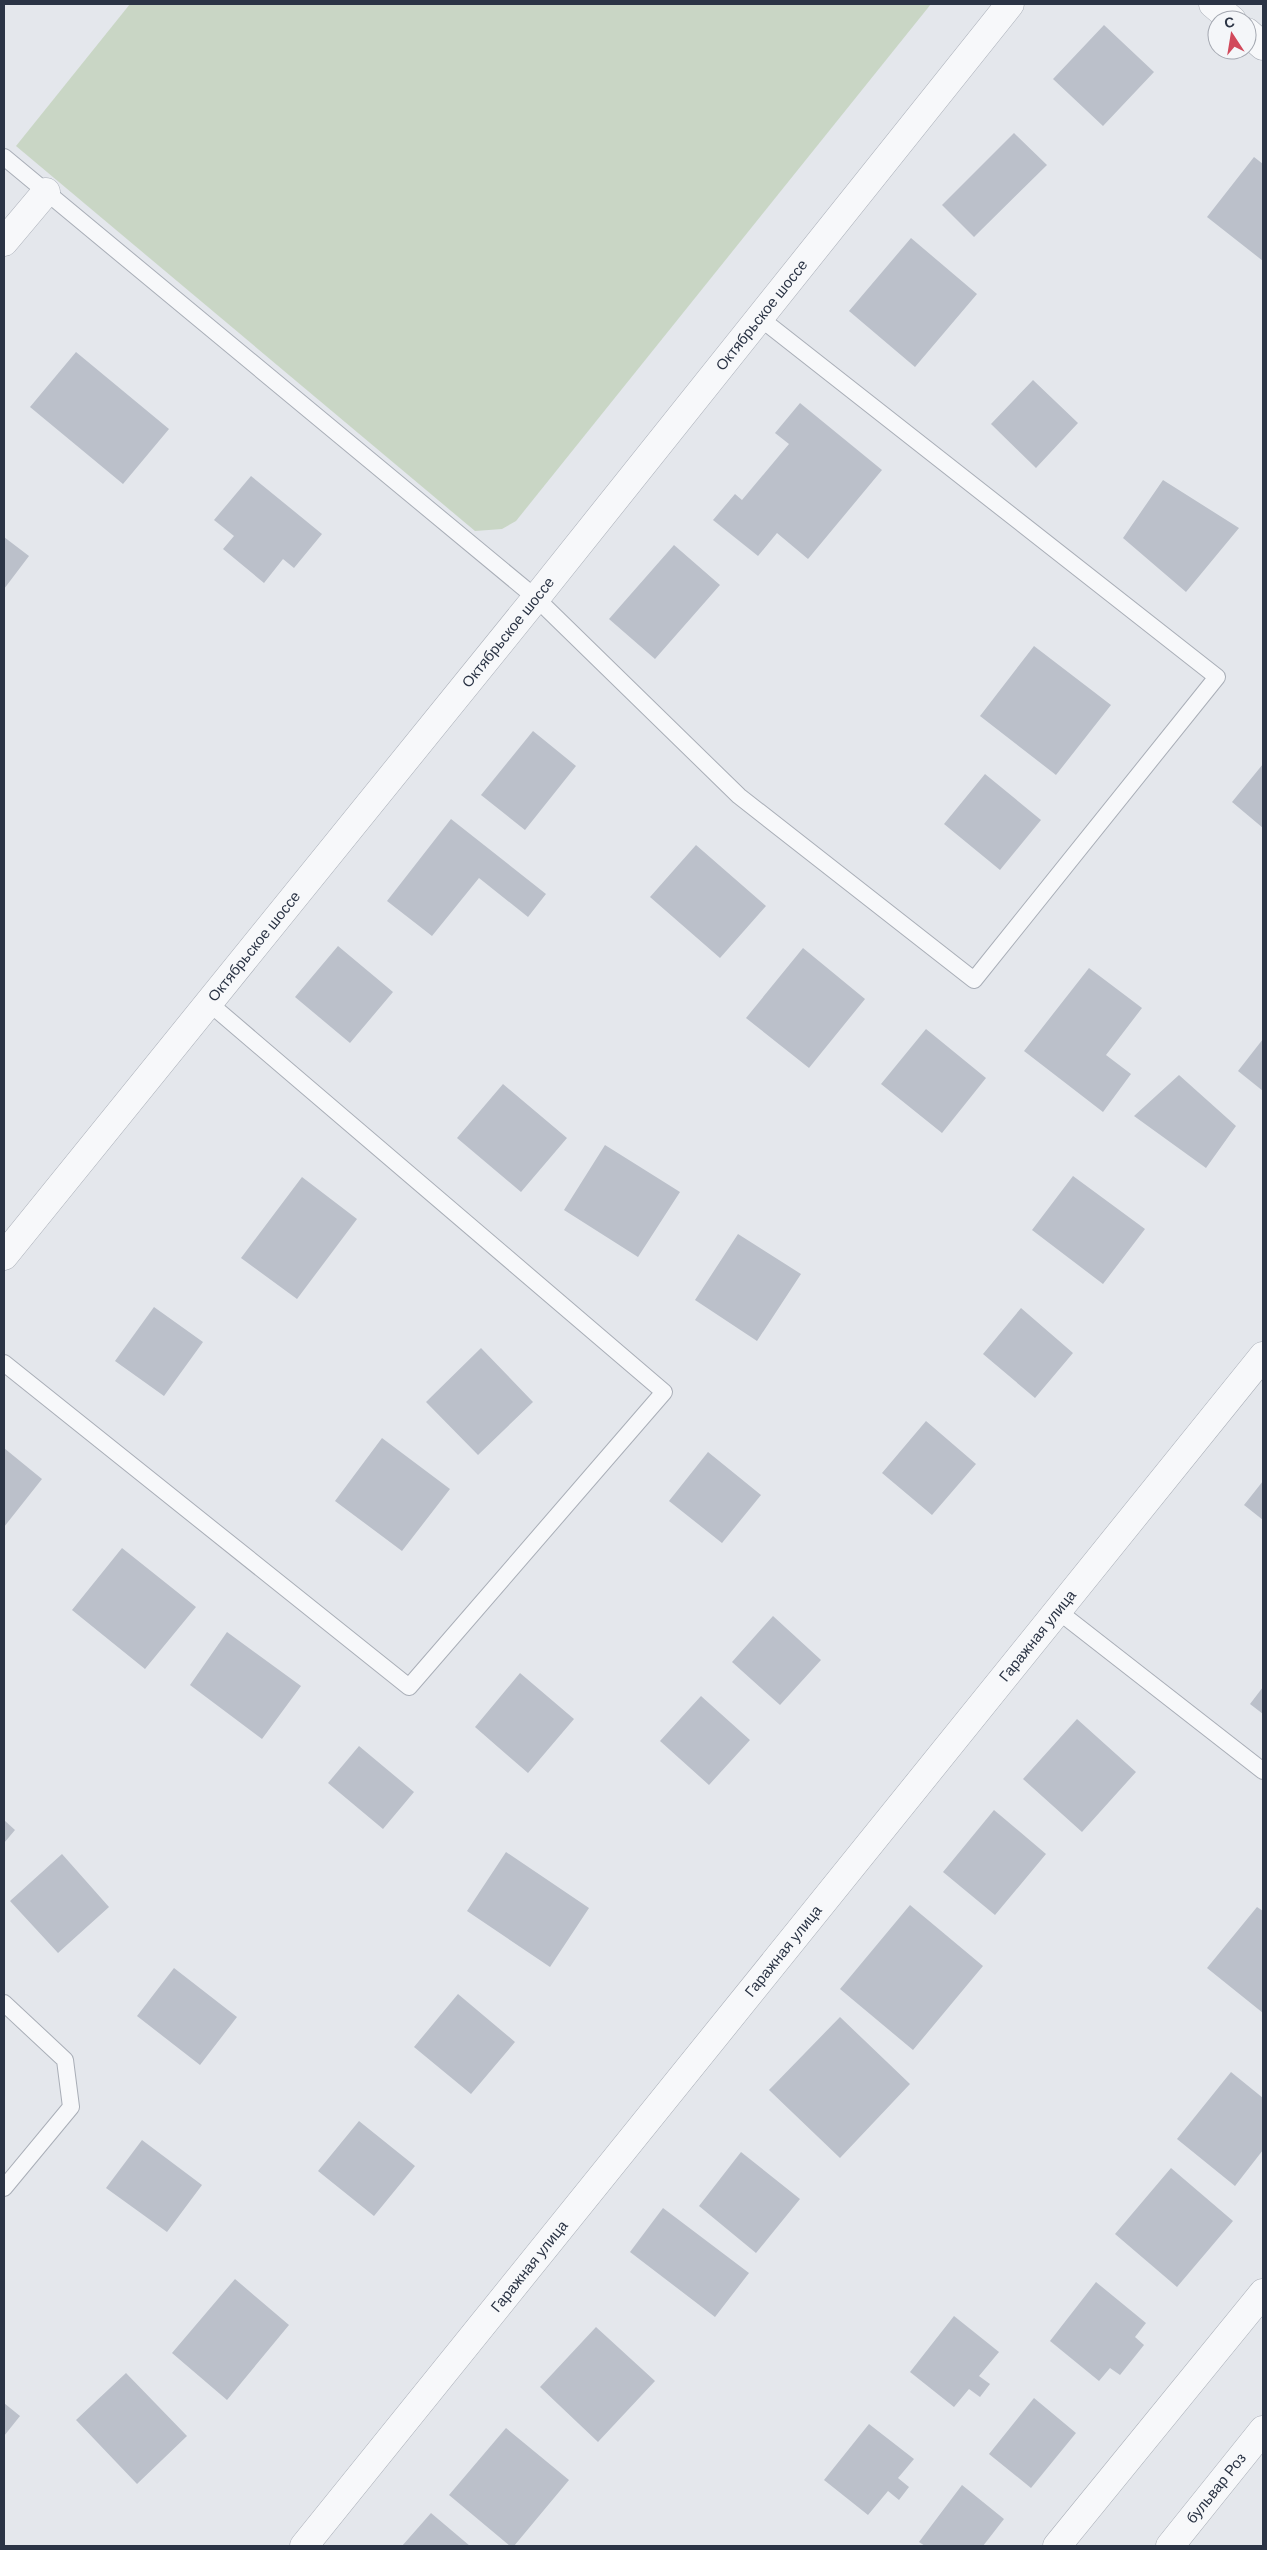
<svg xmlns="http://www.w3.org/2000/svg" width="1267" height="2550" viewBox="0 0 1267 2550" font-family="'DM Sans',sans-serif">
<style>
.green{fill:#c9d6c5}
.building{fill:#bbc0ca}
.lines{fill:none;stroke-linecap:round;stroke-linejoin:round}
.lane-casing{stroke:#a9aeb7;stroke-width:18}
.street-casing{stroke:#a9aeb7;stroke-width:29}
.lane{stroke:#f7f8fa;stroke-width:16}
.street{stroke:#f7f8fa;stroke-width:28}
.labels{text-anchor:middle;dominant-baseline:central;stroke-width:5;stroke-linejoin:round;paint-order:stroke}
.street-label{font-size:15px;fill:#2b3445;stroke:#f4f6f9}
</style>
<rect width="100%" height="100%" fill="#e4e7ec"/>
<path class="green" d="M130,4H931L516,521L502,529L475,531L16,146Z"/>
<path class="building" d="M1104,25L1154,72L1103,126L1053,79Z
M1014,133L1047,165L974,237L942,205Z
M1254,157L1263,164V261L1207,217Z
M911,238L977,294L915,367L849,311Z
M76,352L169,429L123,484L30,407Z
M1033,380L1078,423L1036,468L991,424Z
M800,403L882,470L808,559L777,533L758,556L713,520L735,494L742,500L789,444L775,433Z
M251,476L322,534L294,568L283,559L264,583L223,549L234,536L214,520Z
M1163,480L1239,528L1186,592L1123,538Z
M4,537L29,556L4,589Z
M674,545L720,585L655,659L609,619Z
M1034,646L1111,705L1056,775L980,716Z
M533,731L576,766L525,830L481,795Z
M1263,764V828L1232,802Z
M985,774L1041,820L1000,870L944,824Z
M451,819L546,894L528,917L479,878L432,936L387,901Z
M696,845L766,906L720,958L650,897Z
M338,946L393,992L350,1043L295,997Z
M803,948L865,999L809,1068L746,1018Z
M1089,968L1142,1008L1106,1055L1131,1074L1103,1112L1024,1051Z
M926,1029L986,1078L942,1133L881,1084Z
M1263,1039V1091L1238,1071Z
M1179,1075L1236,1126L1206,1168L1134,1116Z
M503,1084L567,1138L521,1192L457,1138Z
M605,1145L680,1192L638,1257L564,1210Z
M1073,1176L1145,1229L1103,1284L1032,1230Z
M302,1177L357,1219L297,1299L241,1258Z
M738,1234L801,1274L757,1341L695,1300Z
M154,1307L203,1342L164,1396L115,1361Z
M1021,1308L1073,1353L1035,1398L983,1354Z
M481,1348L533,1402L478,1455L426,1402Z
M926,1421L976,1464L932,1515L882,1473Z
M382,1438L450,1489L402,1551L335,1501Z
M4,1448L42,1479L4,1527Z
M708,1452L761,1495L722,1543L669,1501Z
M1263,1481V1520L1244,1505Z
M122,1548L196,1607L145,1669L72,1610Z
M773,1616L821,1660L780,1705L732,1662Z
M227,1632L301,1686L262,1739L190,1685Z
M520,1673L574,1719L528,1773L475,1727Z
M1263,1687V1714L1250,1704Z
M701,1696L750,1740L709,1785L660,1741Z
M1077,1719L1136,1772L1082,1832L1023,1779Z
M359,1746L414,1792L383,1829L328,1783Z
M994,1810L1046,1854L995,1915L943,1872Z
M4,1820L15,1830L4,1843Z
M506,1852L589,1908L550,1967L467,1911Z
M62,1854L109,1907L58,1953L10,1901Z
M910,1905L983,1966L913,2050L840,1989Z
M1257,1907L1263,1911V2013L1207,1968Z
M174,1968L237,2017L200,2065L137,2016Z
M458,1994L515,2042L471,2094L414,2047Z
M840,2017L910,2084L840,2158L769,2090Z
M1231,2072L1263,2098V2150L1235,2186L1177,2139Z
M359,2121L415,2166L374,2216L318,2171Z
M142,2140L202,2185L167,2232L106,2188Z
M741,2152L800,2199L756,2253L699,2206Z
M1171,2168L1233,2221L1177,2287L1115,2234Z
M663,2208L749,2273L715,2317L630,2252Z
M235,2279L289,2325L227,2400L172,2353Z
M1096,2282L1146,2323L1135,2337L1144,2345L1120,2375L1110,2368L1099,2381L1050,2341Z
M954,2316L999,2352L979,2376L990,2384L980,2397L969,2389L954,2407L910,2372Z
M596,2327L655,2381L598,2442L540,2387Z
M126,2373L187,2436L137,2484L76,2420Z
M1034,2398L1076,2433L1031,2488L989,2454Z
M4,2403L20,2416L4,2436Z
M869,2424L914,2459L898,2478L909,2487L899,2500L888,2491L868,2515L824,2480Z
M506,2428L569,2480L514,2546H510L449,2495Z
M962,2485L1004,2519L983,2546H925L919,2542Z
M431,2513L470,2546H402Z"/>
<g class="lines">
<defs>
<path id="lane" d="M4,157L536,598L739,796L974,980L1217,677L760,318
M4,1363L409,1687L664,1392L209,1003
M1058,1611L1263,1771
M4,2003L65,2060L71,2107L4,2188"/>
<g id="street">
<path d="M1213,4L1232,20"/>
<path d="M1247,32L1263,46"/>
<path d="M4,242L46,192"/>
<path id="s1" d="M4,1256L536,598L1010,4"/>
<path id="s2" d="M304,2546L1263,1356"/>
<path d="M1057,2546L1263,2293"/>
<path id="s3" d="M1170,2546L1263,2430"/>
</g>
</defs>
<use href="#lane" class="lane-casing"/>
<use href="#street" class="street-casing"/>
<use href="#lane" class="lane"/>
<use href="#street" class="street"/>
</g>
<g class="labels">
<g class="street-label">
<text stroke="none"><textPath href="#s1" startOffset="1208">Октябрьское шоссе</textPath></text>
<text stroke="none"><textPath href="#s1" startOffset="802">Октябрьское шоссе</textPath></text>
<text stroke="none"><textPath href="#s1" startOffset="398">Октябрьское шоссе</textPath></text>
<text stroke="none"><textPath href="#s2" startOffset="1169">Гаражная улица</textPath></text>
<text stroke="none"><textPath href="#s2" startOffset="764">Гаражная улица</textPath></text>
<text stroke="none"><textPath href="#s2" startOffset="359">Гаражная улица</textPath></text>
<text stroke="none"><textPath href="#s3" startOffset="74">бульвар Роз</textPath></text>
</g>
</g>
<rect width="1267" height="2550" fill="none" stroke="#2b3445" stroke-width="10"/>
<g transform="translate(1232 35) rotate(348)"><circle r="24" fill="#f4f6f9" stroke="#a4a8b1"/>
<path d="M0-4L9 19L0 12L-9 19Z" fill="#d1495b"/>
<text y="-8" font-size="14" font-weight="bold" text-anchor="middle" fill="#2b3445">С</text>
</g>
</svg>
